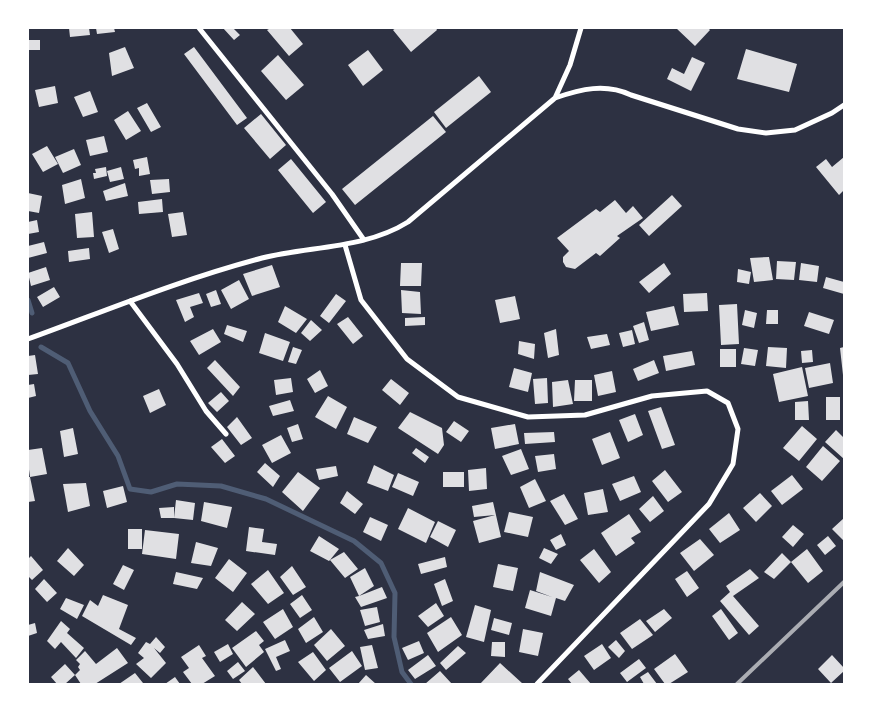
<svg xmlns="http://www.w3.org/2000/svg" width="872" height="712" viewBox="0 0 872 712" font-family="Lato,sans-serif">
<style>
.lines{fill:none;stroke-linecap:round;stroke-linejoin:round}
.stream{stroke:#4f5d75;stroke-width:5}
.building{fill:#e0e0e3}
.minor{stroke:#fff;stroke-width:5}
.rail{stroke:#abadb3;stroke-width:4}
</style>
<rect width="100%" height="100%" fill="#2d3142"/>
<g class="lines">
<path class="stream" d="M28,300L32,313
M41,347L68,363L90,411L118,456L130,489L151,492L177,484L221,486L266,499L354,541L381,563L395,593L394,637L402,672L411,684"/>
</g>
<path class="building" d="M69,28H89L90,35L70,37Z
M96,28H114L115,32L97,34Z
M223,28H233L240,35L234,40Z
M271,28H290L303,44L289,56L267,30Z
M396,28H436L437,30L411,52L393,30Z
M676,28H708L710,30L695,46Z
M28,40H40V50H28Z
M125,47L134,68L112,76L109,53Z
M194,47L247,118L237,125L184,54Z
M746,49L797,64L789,92L737,79Z
M368,50L383,70L363,86L348,65Z
M278,55L304,85L286,100L261,71Z
M692,57L705,63L691,91L667,79L672,68L684,74Z
M479,76L491,92L446,128L434,112Z
M55,86L58,103L39,107L35,90Z
M90,91L98,112L83,117L74,97Z
M147,103L161,127L151,132L137,108Z
M128,111L141,131L126,140L114,120Z
M261,114L286,145L270,159L244,128Z
M433,116L446,132L355,205L342,189Z
M104,136L108,152L90,156L86,140Z
M47,146L58,164L43,172L32,154Z
M74,149L81,165L63,173L55,157Z
M147,157L150,174L139,176V168L135,169L133,160Z
M844,157V190L839,195L816,167L826,159L832,167Z
M291,159L326,202L313,213L278,170Z
M106,167L107,176L94,179L93,173H96L95,169Z
M121,167L124,179L110,182L107,171Z
M81,179L85,198L65,204L62,185Z
M169,179L170,192L152,194L150,180Z
M125,183L128,196L106,201L103,191Z
M28,193L42,196L39,213L28,211Z
M672,195L682,206L649,236L639,225Z
M162,199L163,212L139,214L138,202Z
M615,200L626,213L633,206L643,218L617,236L620,238L600,256L596,253L575,269L566,267L563,262V257L569,251L557,238L596,209L600,212Z
M92,212L94,237L77,238L75,214Z
M183,212L187,235L172,237L168,214Z
M37,220L39,232L28,234V222Z
M113,229L119,249L109,253L102,232Z
M44,242L47,253L28,258V246Z
M89,248L90,259L69,262L68,251Z
M769,257L773,280L754,282L750,258Z
M777,261L796,262L794,280L776,279Z
M401,263H422L421,286H400Z
M664,263L671,274L649,293L639,282Z
M801,263L819,266L817,282L799,280Z
M272,265L280,287L252,296L243,274Z
M46,267L50,280L31,286L28,273Z
M738,269L751,272L749,284L737,282Z
M826,277L844,282V294L823,288Z
M239,280L249,299L231,309L221,290Z
M54,287L60,297L43,307L37,297Z
M216,290L221,304L211,307L206,294Z
M401,290L420,292L421,314L402,313Z
M199,293L203,303L190,307L194,317L185,322L176,300Z
M707,293L708,311L684,312L683,294Z
M336,294L346,301L329,323L320,316Z
M515,296L520,319L500,323L495,300Z
M737,304L739,344L721,345L719,305Z
M285,306L307,319L296,333L278,322Z
M674,306L679,325L651,331L646,312Z
M745,310L757,313L754,328L742,325Z
M767,310H778V324H766Z
M809,312L834,320L829,334L804,326Z
M348,317L363,336L353,344L337,324Z
M425,317V325L405,326V318Z
M311,320L322,330L310,341L301,333Z
M644,322L649,340L639,343L633,326Z
M227,325L247,331L243,342L224,334Z
M213,329L221,342L199,355L190,341Z
M556,329L559,355L548,358L544,333Z
M632,330L635,344L623,347L619,333Z
M265,333L290,342L283,361L259,353Z
M607,334L610,345L591,349L587,337Z
M519,341L535,344L534,359L518,354Z
M293,347L302,350L296,364L288,362Z
M768,347L787,348L786,368L766,366Z
M844,347V375H843L840,348Z
M744,348L758,350L755,366L741,364Z
M720,349H736V367H720Z
M812,350L813,362L802,363L801,351Z
M692,351L695,365L666,371L663,356Z
M35,355L38,374L28,375V356Z
M215,360L240,387L233,396L207,368Z
M654,360L659,373L638,381L633,369Z
M830,363L833,383L809,388L805,368Z
M802,367L808,396L779,402L773,374Z
M514,368L532,373L528,392L509,387Z
M320,370L328,386L315,393L307,379Z
M612,371L616,392L598,396L594,375Z
M291,378L293,392L276,395L274,380Z
M547,378L548,403L535,404L533,379Z
M391,379L409,393L400,405L382,390Z
M568,380L573,404L553,407L552,382Z
M575,380H592V401H574Z
M34,384L36,396L28,398V385Z
M159,389L166,405L150,413L143,396Z
M221,392L229,401L217,412L208,403Z
M328,396L347,407L336,429L315,417Z
M826,397H840V420H826Z
M290,400L294,411L273,416L269,406Z
M808,401L809,420H795V402Z
M661,407L675,445L662,449L648,411Z
M410,412L442,428L444,445L438,454L398,428Z
M635,414L643,435L628,442L619,420Z
M237,417L252,438L241,445L227,427Z
M354,417L377,427L368,443L347,434Z
M454,421L469,431L461,442L446,432Z
M298,424L303,439L292,442L287,428Z
M515,424L519,444L495,449L491,428Z
M802,426L817,439L799,461L783,448Z
M73,428L78,454L64,457L60,431Z
M836,430L844,438V459L825,442Z
M554,432L555,442L525,444L524,433Z
M610,432L620,458L602,465L592,439Z
M281,435L291,453L272,463L262,445Z
M222,439L235,456L225,463L211,447Z
M823,446L840,461L822,481L806,467Z
M42,448L47,474L30,477L28,462V450Z
M416,448L429,457L425,463L412,453Z
M521,449L529,469L511,475L502,456Z
M554,454L556,469L538,472L535,456Z
M265,463L280,476L273,487L257,472Z
M374,465L394,475L388,491L367,483Z
M336,466L338,476L319,480L316,469Z
M486,468L487,489L469,491L468,470Z
M665,470L682,492L668,502L652,481Z
M298,472L320,488L303,511L282,492Z
M443,472H464V487H443Z
M398,473L419,482L413,496L392,487Z
M792,475L803,489L782,505L771,491Z
M634,476L641,492L620,501L612,484Z
M28,477H30L35,501L28,502Z
M535,479L546,501L529,508L520,487Z
M86,483L90,506L68,512L63,484Z
M123,486L127,502L107,508L103,491Z
M603,489L608,512L588,515L584,493Z
M347,491L363,504L355,514L340,503Z
M760,493L772,506L756,522L743,508Z
M564,494L578,519L565,525L550,501Z
M653,496L664,511L650,522L639,509Z
M176,500L195,503L193,520L174,518H161L159,508L174,507V518Z
M204,502L232,507L227,528L201,521Z
M493,502L501,537L479,543L473,521L495,515L474,517L472,506Z
M408,508L435,522L426,543L398,529Z
M509,512L533,517L528,537L504,532Z
M729,513L740,530L720,543L709,529Z
M629,514L641,532L631,538L635,543L616,556L601,533Z
M370,517L388,525L381,541L363,532Z
M844,518V541L832,529Z
M438,521L456,530L448,547L430,537Z
M793,525L804,534L793,547L782,537Z
M249,527L264,529L262,542L277,544L275,555L246,551Z
M128,529H142V549H128Z
M145,530L179,534L176,559L142,554Z
M561,534L566,545L556,550L550,540Z
M319,536L339,549L330,560L344,552L358,569L345,578L330,560L329,561L310,551Z
M828,536L836,546L825,555L817,545Z
M700,539L714,555L694,571L680,553Z
M196,542L218,548L211,566L191,563Z
M68,548L84,565L74,576L57,561Z
M544,548L558,554L551,564L539,558Z
M594,549L611,572L599,583L580,560Z
M807,549L823,571L808,583L791,562L774,579L764,572L782,553L791,562Z
M31,556L43,570L32,580L28,576V559Z
M445,557L447,567L421,574L418,564Z
M229,559L247,573L233,592L215,578Z
M498,564L518,568L513,591L493,587Z
M123,565L134,570L124,590L113,584Z
M292,566L306,587L293,595L280,577Z
M365,568L374,586L359,596L382,587L387,598L361,607L355,597L359,596L350,577Z
M750,569L759,578L733,596L759,626L749,635L720,601L730,592L726,586Z
M268,570L284,593L268,604L251,584Z
M687,571L699,588L687,597L675,579Z
M176,572L203,578L197,589L173,584Z
M540,572L574,585L565,601L556,598L551,616L525,608L530,590L552,597L536,591Z
M44,579L57,593L47,602L35,589Z
M445,579L453,601L442,606L434,584Z
M103,595L128,605L119,629L136,638L131,645L82,616L90,600L98,606Z
M302,595L312,610L300,618L290,604Z
M66,598L84,605L77,619L60,609Z
M242,602L255,614L237,631L225,620Z
M436,603L444,616L428,627L418,616Z
M475,605L491,610L484,642L466,637Z
M377,607L380,622L365,626L360,610Z
M283,609L293,627L275,639L263,622Z
M664,609L672,618L655,632L646,621Z
M721,609L738,633L729,640L712,616Z
M314,617L323,632L306,643L298,629Z
M451,617L462,635L438,652L427,633Z
M494,618L512,623L509,635L491,630Z
M640,619L653,635L632,649L620,633Z
M61,621L70,629L67,633L84,648L76,658L61,642L55,649L47,641Z
M35,623L37,633L28,636V625Z
M383,624L385,636L368,639L364,630Z
M331,629L345,646L327,661L314,645Z
M523,629L543,633L538,656L519,652Z
M256,631L264,641L259,645L264,652L246,667L232,648Z
M156,637L165,647L160,653L154,648L166,663L151,678L136,664L144,658L138,653L146,642L150,644Z
M285,640L290,651L276,657L281,669L276,671L265,649Z
M616,640L625,651L619,658L608,647Z
M419,641L424,653L408,660L402,648Z
M492,642H505V657L491,656Z
M228,644L233,654L220,662L214,652Z
M602,644L611,658L594,670L584,656Z
M199,645L206,656L202,658L215,676L202,684H192L183,672L189,668L181,657Z
M372,645L378,668L365,670L360,647Z
M458,646L466,653L446,670L440,663Z
M117,648L128,663L95,684H81L75,675L65,684H57L51,677L65,664L75,675L80,670L78,667L80,664L76,660L85,651L96,664Z
M352,651L362,666L340,682L329,668Z
M313,652L326,670L314,681L298,662Z
M675,654L688,672L669,684H665L654,669Z
M428,655L436,666L415,679L408,670Z
M832,655L844,668V671L831,683L818,669Z
M639,659L646,668L627,682L620,673Z
M238,662L245,671L233,679L227,671Z
M500,663L523,684H480Z
M253,667L266,684H242L239,680Z
M579,670L591,684H572L568,679Z
M440,671L452,684H425Z
M648,672L657,684H644L640,677Z
M135,673L143,683L141,684H119Z
M366,675L376,684H358Z
M175,677L180,684H165Z"/>
<g class="lines">
<path class="minor" d="M199,28L332,194L364,240
M555,98L570,65L581,28
M345,245L361,300L407,359L458,397L528,417L585,415L652,396L707,391L728,403L738,429L733,464L709,504L537,684
M130,301L177,364L206,411L226,434
M28,339C105,311 182,279 262,258C310,246 365,249 408,222L555,98C581,89 605,83 631,95L738,129L766,133L795,130L832,113L844,105"/>
<path class="rail" d="M737,684L844,582"/>
</g>
<rect width="872" height="712" fill="none" stroke="#ffffff" stroke-width="58"/>
</svg>
